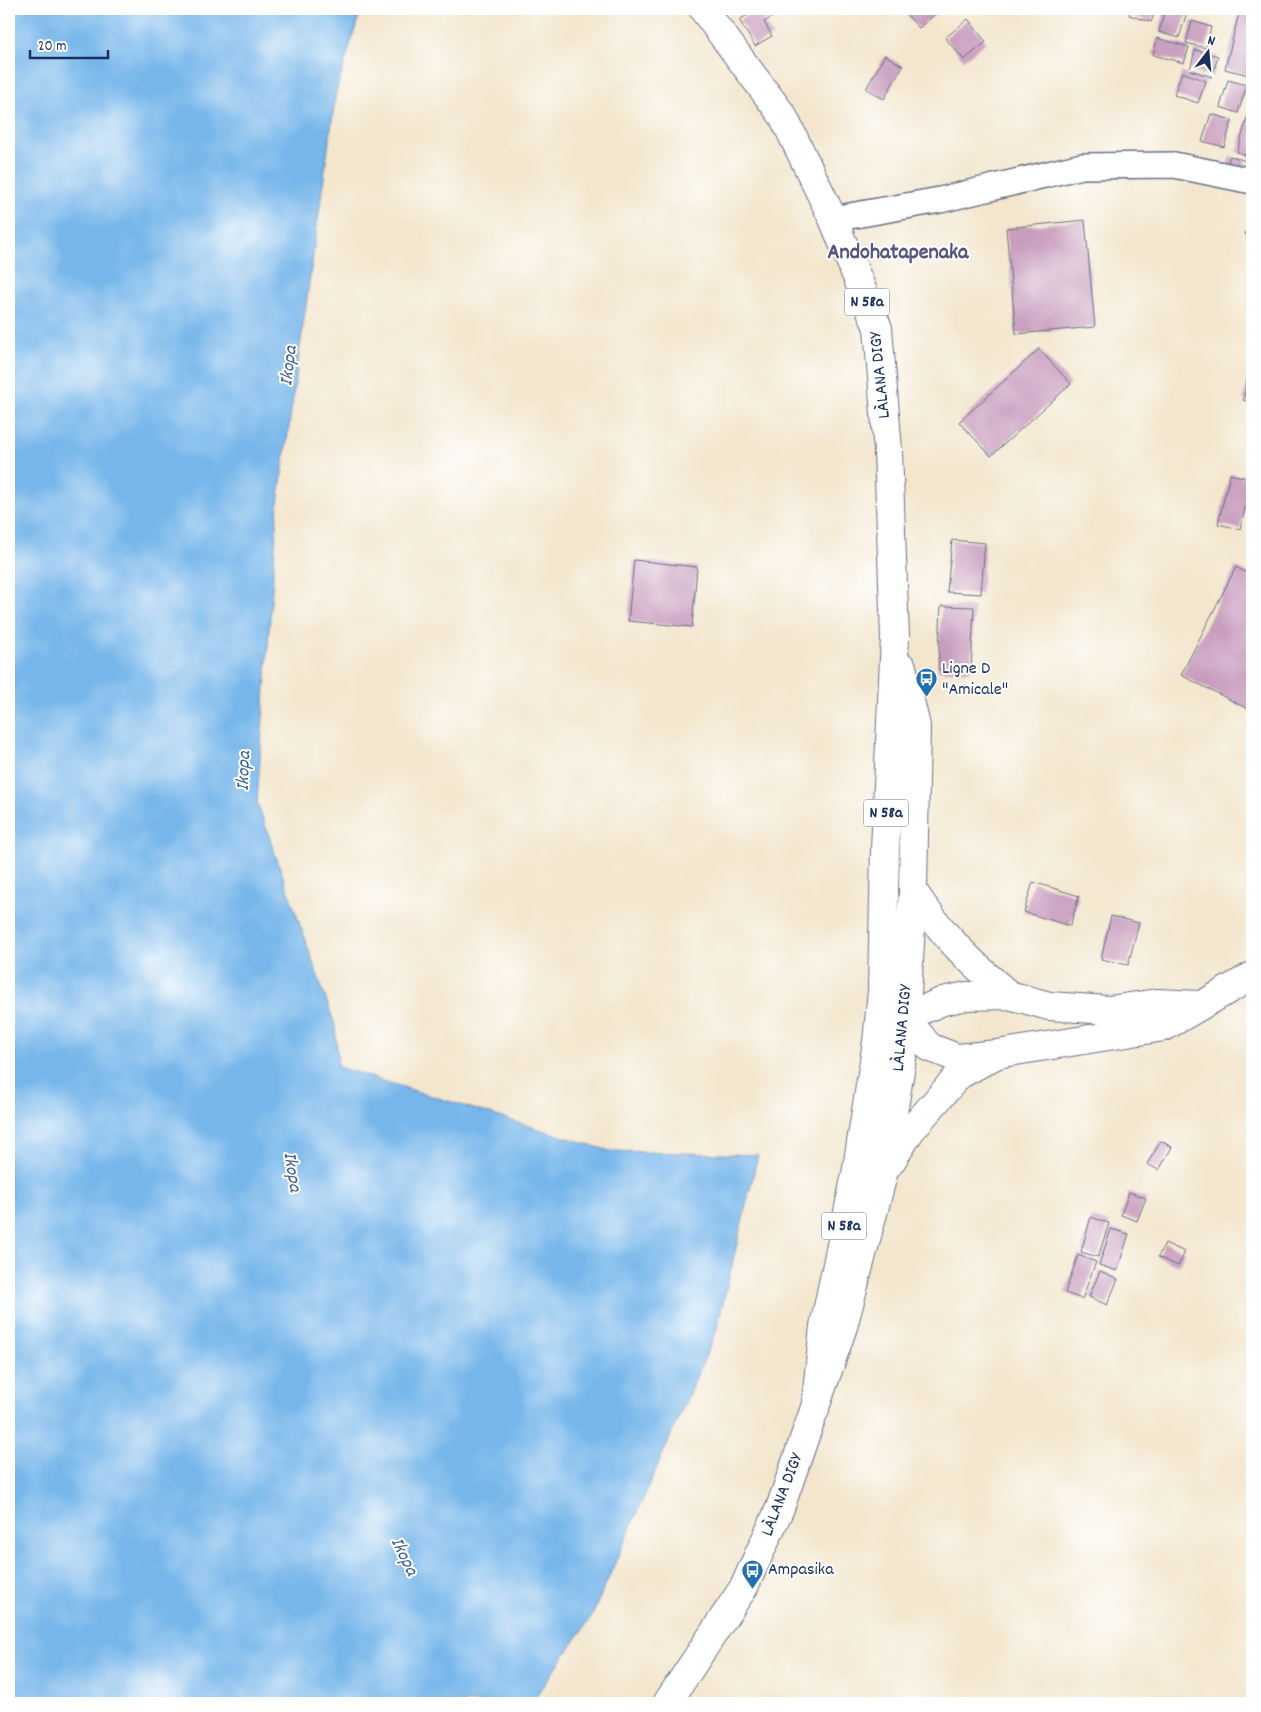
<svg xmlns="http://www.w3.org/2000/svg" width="1261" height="1712" viewBox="0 0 1261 1712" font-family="Dekko,sans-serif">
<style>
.water{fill:#76b6ea;stroke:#4872a4}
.building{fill:#c79cbd}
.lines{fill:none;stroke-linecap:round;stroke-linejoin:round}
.street-casing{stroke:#676f85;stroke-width:28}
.secondary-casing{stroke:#676f85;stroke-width:30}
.primary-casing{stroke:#676f85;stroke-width:30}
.street{stroke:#fff;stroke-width:25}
.secondary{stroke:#fff;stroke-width:28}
.primary{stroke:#fff;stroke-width:28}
.labels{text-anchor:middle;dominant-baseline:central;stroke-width:4;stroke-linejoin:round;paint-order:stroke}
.shield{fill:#fff;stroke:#5f6d8e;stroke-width:1}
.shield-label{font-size:16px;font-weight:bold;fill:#1b2f5e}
.street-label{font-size:18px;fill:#1b2f5e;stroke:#fff}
.poi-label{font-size:18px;fill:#1b2f5e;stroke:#fff;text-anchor:start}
.water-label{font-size:19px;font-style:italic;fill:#3b5e8f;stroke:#fff}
.district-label{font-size:22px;font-weight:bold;fill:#57557f;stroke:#fff}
</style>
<rect width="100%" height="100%" fill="#fff"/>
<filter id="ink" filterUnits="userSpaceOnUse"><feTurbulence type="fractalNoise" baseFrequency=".02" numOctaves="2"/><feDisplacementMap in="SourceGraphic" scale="10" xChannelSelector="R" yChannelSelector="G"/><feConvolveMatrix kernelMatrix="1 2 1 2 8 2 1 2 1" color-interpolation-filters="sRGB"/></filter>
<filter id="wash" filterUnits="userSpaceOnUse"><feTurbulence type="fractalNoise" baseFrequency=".0096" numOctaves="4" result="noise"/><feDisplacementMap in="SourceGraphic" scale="20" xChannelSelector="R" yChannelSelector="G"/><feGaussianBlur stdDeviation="1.12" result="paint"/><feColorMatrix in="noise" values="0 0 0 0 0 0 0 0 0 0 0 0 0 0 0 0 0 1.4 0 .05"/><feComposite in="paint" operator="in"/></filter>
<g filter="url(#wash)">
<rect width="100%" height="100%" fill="#f3e6cd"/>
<path class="water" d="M9,9H361L336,92L278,504L257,802L335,1025L338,1067L610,1151L758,1155L716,1332L591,1618L531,1703H9Z"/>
<g id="blocks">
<path class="building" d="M759,9H769L774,16L764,22L772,36L755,46L739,20Z
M906,9H941L919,28L903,11Z
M1131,9H1156L1151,22L1129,15Z
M1165,9H1188L1179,38L1159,32Z
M1240,9H1252V76L1225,69Z
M968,19L986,42L964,60L945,38Z
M1192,21L1211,27L1206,48L1186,43Z
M1157,38L1189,47L1184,63L1153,55Z
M1195,50L1218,56L1212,77L1190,70Z
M885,55L903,66L884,99L866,89Z
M1182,72L1206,81L1198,103L1174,95Z
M1228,80L1247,85L1238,113L1220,107Z
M1249,112L1252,114V157L1237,152Z
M1211,114L1232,120L1224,147L1202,141Z
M1230,156L1246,161L1239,181L1224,176Z
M1252,216V237L1245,234Z
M1085,220L1095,327L1016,334L1006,228Z
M1039,349L1071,384L991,456L959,422Z
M1252,366V403L1243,400Z
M1230,474L1252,479L1240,529L1218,524Z
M952,540L985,543L981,594L947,592Z
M634,560L697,567L692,627L628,621Z
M1236,567L1252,576V711L1181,675Z
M941,606L974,607L971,672L938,670Z
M1033,882L1079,896L1070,926L1024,912Z
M1111,916L1139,923L1128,965L1101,959Z
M1161,1141L1172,1147L1159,1170L1147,1164Z
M1129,1192L1146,1198L1137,1221L1121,1215Z
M1091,1217L1109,1223L1098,1257L1081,1252Z
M1111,1229L1129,1234L1117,1271L1099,1265Z
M1165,1243L1185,1252L1178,1266L1158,1257Z
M1078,1255L1096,1262L1082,1299L1065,1293Z
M1100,1271L1118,1279L1107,1305L1089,1297Z"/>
</g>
</g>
<g filter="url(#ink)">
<use href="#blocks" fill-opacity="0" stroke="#676f85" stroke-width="1"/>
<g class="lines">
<defs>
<path id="street" d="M833,219L940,200L1082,166L1174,165L1252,181"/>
<path id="secondary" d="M895,1004L929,1047L957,1058L997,1054L1164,1027L1252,976
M892,1029L906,1017L943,1001L967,996L1009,995L1049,1006L1109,1010L1157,1003L1200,1005"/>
<path id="primary" d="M703,9L783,116L833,219L878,328L888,451L895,637L885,849L882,990L877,1042L856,1174L824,1326L815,1410
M913,891C943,936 968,960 1009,995
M890,1163L911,1130L959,1075L997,1054
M667,1703L744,1587L780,1508L843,1327L883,1175L904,1046L913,891L916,726L902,667"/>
</defs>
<use href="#street" class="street-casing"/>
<use href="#secondary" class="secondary-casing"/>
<use href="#primary" class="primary-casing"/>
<use href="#street" class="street"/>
<use href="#secondary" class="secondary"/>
<use href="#primary" class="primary"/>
</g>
</g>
<defs>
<symbol id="bus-pin" viewBox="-11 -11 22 30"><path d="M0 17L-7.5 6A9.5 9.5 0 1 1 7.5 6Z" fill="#1f6fb2" stroke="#fff"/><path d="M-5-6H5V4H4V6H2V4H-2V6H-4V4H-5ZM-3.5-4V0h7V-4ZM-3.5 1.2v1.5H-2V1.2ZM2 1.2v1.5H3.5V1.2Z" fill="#fff"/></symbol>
</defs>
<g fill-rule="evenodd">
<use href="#bus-pin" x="914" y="666" width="25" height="34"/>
<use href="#bus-pin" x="740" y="1558" width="25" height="34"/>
</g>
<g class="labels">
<g class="shield">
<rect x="844.5" y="288.5" width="45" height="27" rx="4"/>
<rect x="863.5" y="799.5" width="45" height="27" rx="4"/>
<rect x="821.5" y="1212.5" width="45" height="27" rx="4"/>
</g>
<g class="shield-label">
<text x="867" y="302">N 58a</text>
<text x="886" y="813">N 58a</text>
<text x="844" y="1226">N 58a</text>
</g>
<g class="street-label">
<text transform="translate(881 375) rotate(-96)">LÀLANA DIGY</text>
<text transform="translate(903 1028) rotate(-85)">LÀLANA DIGY</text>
<text transform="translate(783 1495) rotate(-69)">LÀLANA DIGY</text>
</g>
<g class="poi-label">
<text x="942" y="669">Ligne D<tspan x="942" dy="21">"Amicale"</tspan></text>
<text x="768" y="1570">Ampasika</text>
</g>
<g class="water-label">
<text transform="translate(290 366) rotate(-83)">Ikopa</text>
<text transform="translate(245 771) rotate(-88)">Ikopa</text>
<text transform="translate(291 1172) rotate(81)">Ikopa</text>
<text transform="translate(403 1557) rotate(64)">Ikopa</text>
</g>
<g class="district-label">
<text x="898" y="253">Andohatapenaka</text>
</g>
</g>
<rect width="1261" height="1712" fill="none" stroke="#fff" stroke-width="30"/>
<g transform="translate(1208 52) rotate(16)" stroke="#ffffff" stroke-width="4" paint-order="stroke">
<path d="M0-4L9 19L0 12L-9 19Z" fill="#1b2f5e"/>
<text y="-8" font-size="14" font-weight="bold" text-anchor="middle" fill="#1b2f5e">N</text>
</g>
<path d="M30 50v8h78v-8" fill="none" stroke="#1b2f5e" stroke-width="2.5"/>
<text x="38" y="50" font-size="15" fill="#1b2f5e" stroke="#ffffff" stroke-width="4" paint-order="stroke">20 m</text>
</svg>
